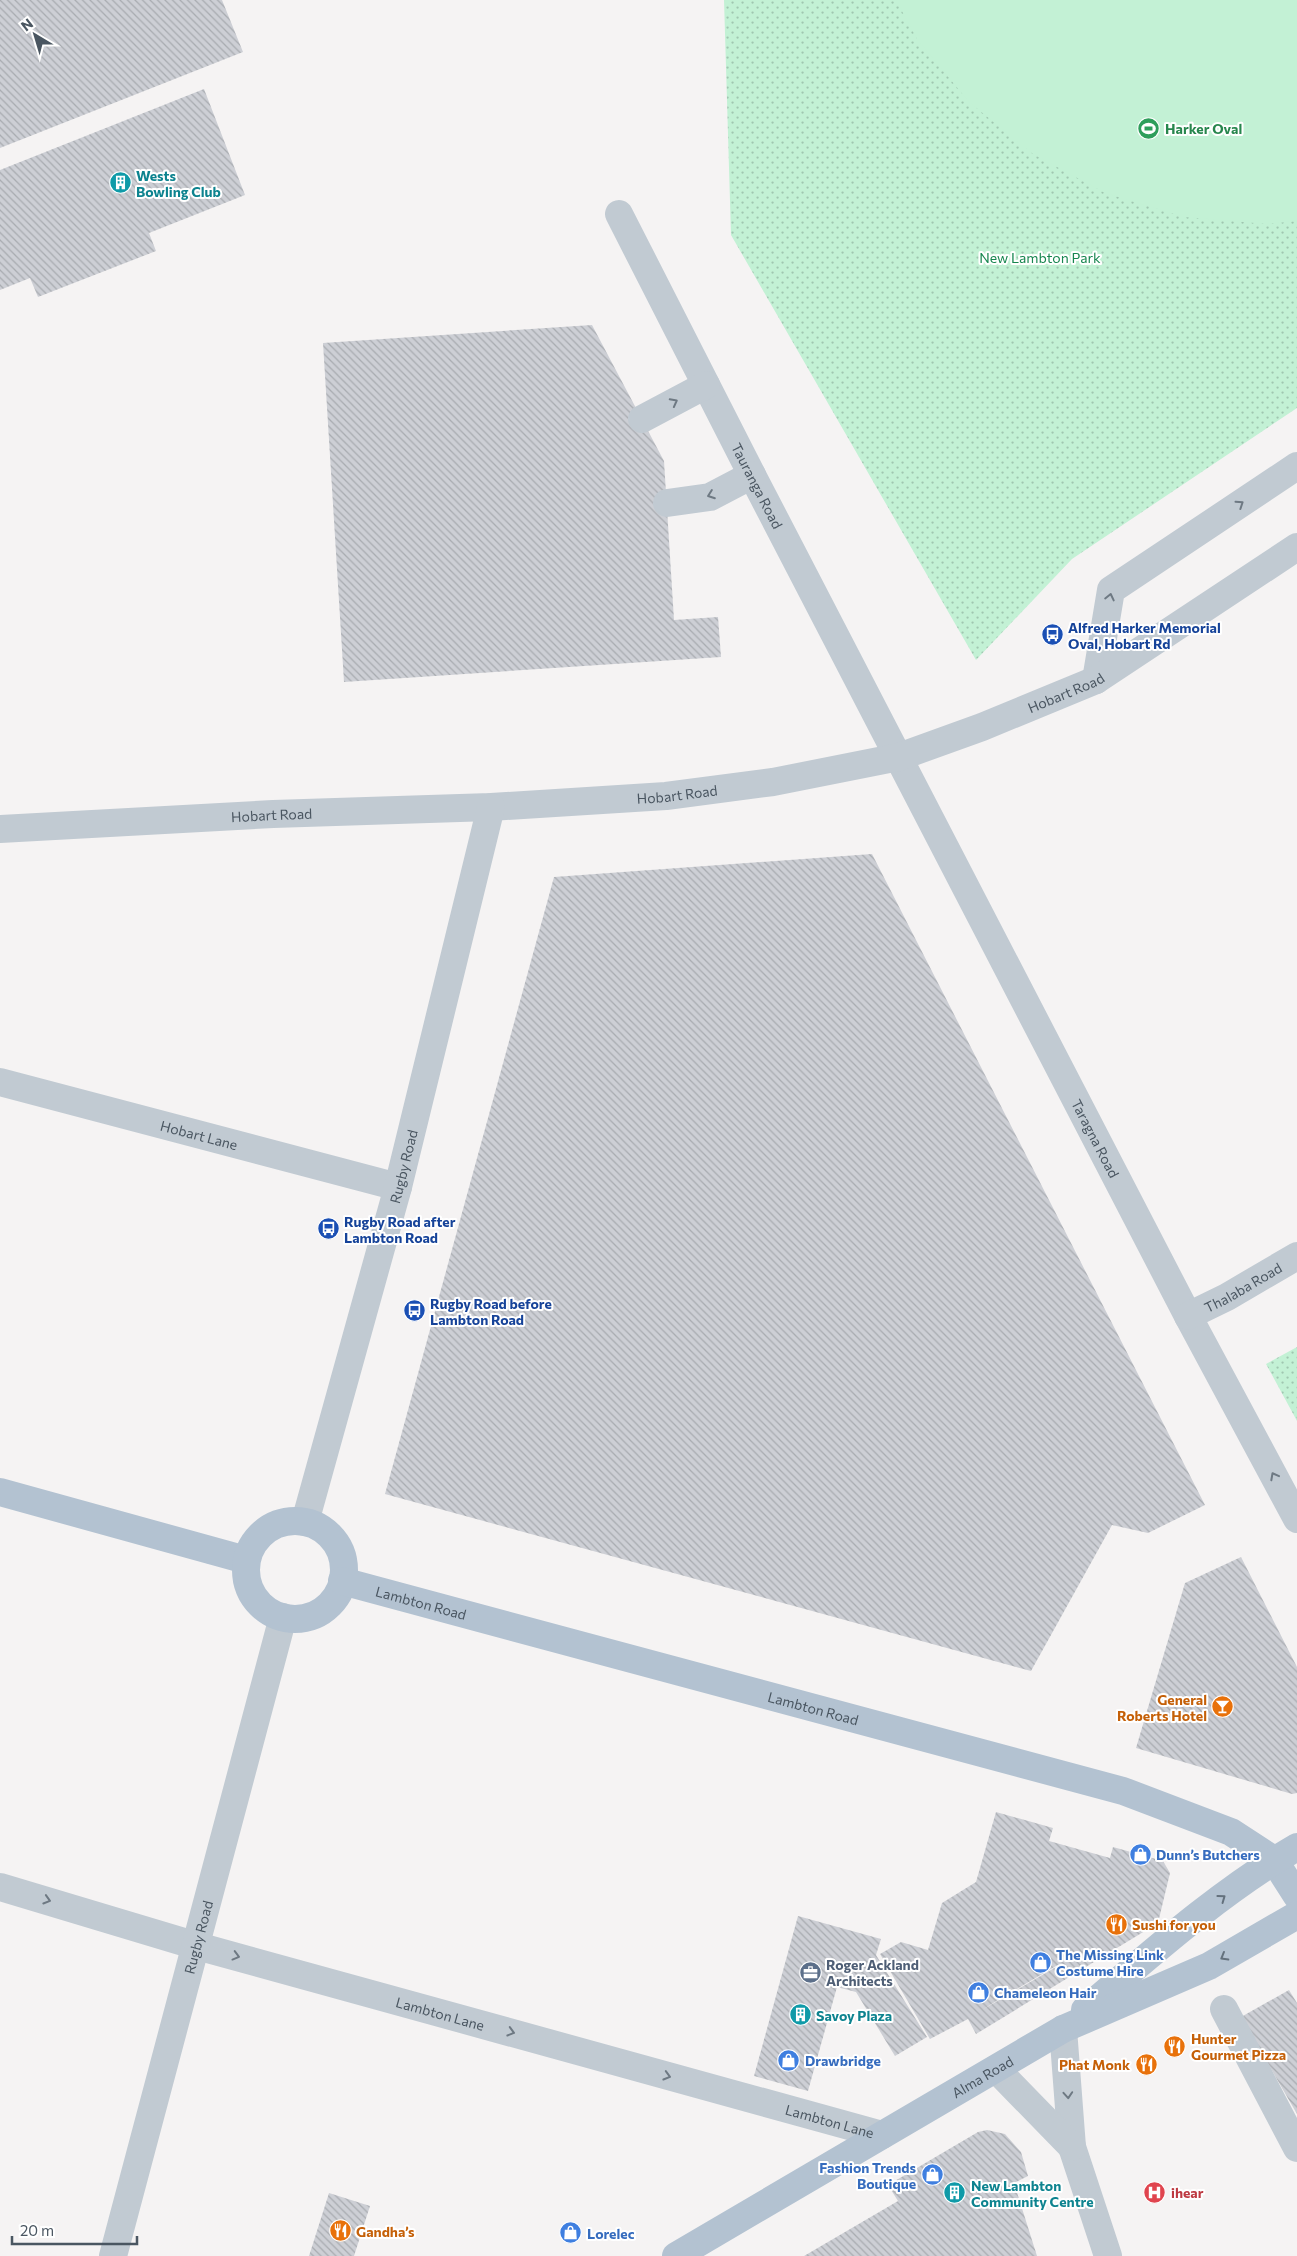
<svg xmlns="http://www.w3.org/2000/svg" width="1297" height="2256" viewBox="0 0 1297 2256" font-family="Commissioner,sans-serif">
<style>
.grass{fill:url(#grass-dots)}
.garden{fill:#c3f1d5}
.building{fill:url(#building-back-hatch);fill-rule:evenodd}
.lines{fill:none;stroke-linecap:round;stroke-linejoin:round}
.minor{stroke:#c1cad2;stroke-width:28}
.major{stroke:#b3c2d1;stroke-width:28}
.oneway{stroke:#6e7983}
.oneway2{stroke:#64717d}
.labels{text-anchor:middle;dominant-baseline:central;stroke-width:4;stroke-linejoin:round;paint-order:stroke}
.leisure-label{font-size:14px;font-weight:bold;fill:#27864d;stroke:#fff;text-anchor:start}
.culture-label{font-size:14px;font-weight:bold;fill:#0d838f;stroke:#fff;text-anchor:start}
.park-label{font-size:14px;fill:#17864f;stroke:#fff}
.street-label{font-size:14px;fill:#4a5661;stroke:#fff}
.transit-label{font-size:14px;font-weight:bold;fill:#164399;stroke:#fff;text-anchor:start}
.food-label{font-size:14px;font-weight:bold;fill:#c56008;stroke:#fff;text-anchor:start}
.shop-label{font-size:14px;font-weight:bold;fill:#366cbe;stroke:#fff;text-anchor:start}
.service-label{font-size:14px;font-weight:bold;fill:#4e5e75;stroke:#fff;text-anchor:start}
.health-label{font-size:14px;font-weight:bold;fill:#be3a42;stroke:#fff;text-anchor:start}
</style>
<defs>
<pattern id="grass-dots" width="8" height="8" patternUnits="userSpaceOnUse" patternTransform="scale(1.25)"><rect width="8" height="8" fill="#c3f1d5"/><path d="M2 2h.1M6 6h.1" fill="none" stroke="#a0c6b0" stroke-width="1.8" stroke-linecap="round"/></pattern>
<pattern id="building-back-hatch" width="6" height="6" patternUnits="userSpaceOnUse" patternTransform="scale(1.25)"><rect width="6" height="6" fill="#cdcfd5"/><path d="M-1 5l2 2M0 0l6 6M5-1l2 2" fill="none" stroke="#a8abb0"/></pattern>
</defs>
<rect width="100%" height="100%" fill="#f5f3f3"/>
<path class="grass" d="M724,0H1297V408L1072,559L976,660L731,235Z
M1297,1347V1421L1266,1364Z"/>
<path class="garden" d="M896,0H1297V221L1267,224L1184,217L1105,193L1033,154L969,102L917,39Z"/>
<path class="building" d="M0,0H222L243,52L0,148Z
M204,89L245,195L149,233L156,251L38,297L30,278L0,290V170Z
M592,325L664,461L674,620L718,617L721,657L344,682L323,343Z
M872,854L1205,1505L1148,1533L1112,1525L1031,1671L385,1494L554,877Z
M1241,1557L1297,1667V1793L1292,1794L1136,1748L1185,1583Z
M996,1812L1053,1828L1049,1841L1110,1858L1113,1847L1163,1861L1170,1873L1158,1923L976,2034L968,2019L930,2039L880,1954L901,1942L928,1950L942,1903L976,1882ZM1056,1966V1967L982,2010L998,2000Z
M798,1916L881,1939L876,1955L927,2037L895,2056L856,1992L837,1987L808,2091L754,2076Z
M1289,1990L1297,2003V2114L1241,2017Z
M987,2130L1005,2134L1021,2152L1028,2176L1014,2183L1037,2256H804L898,2201L888,2185L978,2132Z
M329,2193L370,2206L354,2256H309Z"/>
<g class="lines">
<g class="minor">
<path id="s1" d="M619,214L752,475L1188,1316L1297,1519"/>
<path d="M642,419L706,385"/>
<path d="M667,503L710,497L752,475"/>
<path d="M1096,680L1111,590L1297,466"/>
<path id="s2" d="M0,829L273,814L491,807L666,796L773,782L899,757L982,727L1096,680L1297,547"/>
<path id="s3" d="M0,1082L398,1187"/>
<path id="s4" d="M1188,1316L1227,1297L1297,1256"/>
<path id="s5" d="M305,1522L398,1187L491,807"/>
<path id="s6" d="M0,1887L197,1946L882,2135"/>
<path d="M1224,2009L1297,2148"/>
<path d="M1063,2029L1072,2147L1108,2256"/>
<path d="M996,2069L1072,2147"/>
<path id="s7" d="M113,2256L283,1617"/>
</g>
<g class="major">
<path d="M0,1492L246,1560"/>
<circle cx="295" cy="1570" r="49"/>
<path id="s8" d="M342,1581L1123,1791L1231,1832L1274,1860L1297,1896"/>
<path d="M1085,2010C1153,1952 1220,1892 1297,1847"/>
<path id="s9" d="M676,2256L1063,2029L1209,1966L1297,1915"/>
</g>
</g>
<defs><path id="oneway-chevron" d="M-2-3.5L2.5 0L-2 3.5" fill="none" stroke-width="1.6" stroke-linecap="round" stroke-linejoin="round" transform="scale(1.25)"/></defs>
<g class="oneway">
<use href="#oneway-chevron" transform="translate(674 402) rotate(-28)"/>
<use href="#oneway-chevron" transform="translate(711 495) rotate(160)"/>
<use href="#oneway-chevron" transform="translate(1240 504) rotate(-34)"/>
<use href="#oneway-chevron" transform="translate(1110 597) rotate(-77)"/>
<use href="#oneway-chevron" transform="translate(1274 1476) rotate(-118)"/>
<use href="#oneway-chevron" transform="translate(47 1900) rotate(17)"/>
<use href="#oneway-chevron" transform="translate(236 1956) rotate(15)"/>
<use href="#oneway-chevron" transform="translate(511 2032) rotate(16)"/>
<use href="#oneway-chevron" transform="translate(667 2076) rotate(16)"/>
<use href="#oneway-chevron" transform="translate(1068 2095) rotate(86)"/>
</g>
<g class="oneway2">
<use href="#oneway-chevron" transform="translate(1222 1898) rotate(-36)"/>
<use href="#oneway-chevron" transform="translate(1224 1957) rotate(150)"/>
</g>
<defs>
<symbol id="stadium-disc" viewBox="-11 -11 22 22"><circle r="9.5" fill="#2e9e5b" stroke="#fff"/><path d="M0-5a6.5 5 0 1 0 0 10a6.5 5 0 1 0 0-10ZM-3.5-1.8h7v3.6h-7Z" fill="#fff"/></symbol>
<symbol id="building-disc" viewBox="-11 -11 22 22"><circle r="9.5" fill="#0f9aa8" stroke="#fff"/><path d="M-4-6H4V6H1V3H-1V6H-4ZM-2.5-4.3h1.7v1.8h-1.7ZM.8-4.3h1.7v1.8H.8ZM-2.5-1h1.7V.8h-1.7ZM.8-1h1.7V.8H.8Z" fill="#fff"/></symbol>
<symbol id="bus-disc" viewBox="-11 -11 22 22"><circle r="9.5" fill="#1a4fb4" stroke="#fff"/><path d="M-5-6H5V4H4V6H2V4H-2V6H-4V4H-5ZM-3.5-4V0h7V-4ZM-3.5 1.2v1.5H-2V1.2ZM2 1.2v1.5H3.5V1.2Z" fill="#fff"/></symbol>
<symbol id="bar-disc" viewBox="-11 -11 22 22"><circle r="9.5" fill="#e8710a" stroke="#fff"/><path d="M-6-5H6L.8 .8V4.5H3.5V6h-7V4.5H-.8V.8Z" fill="#fff"/></symbol>
<symbol id="shop-disc" viewBox="-11 -11 22 22"><circle r="9.5" fill="#3f7fe0" stroke="#fff"/><path d="M-5-2.5h2.3a2.7 3.5 0 0 1 5.4 0H5L5.5 6h-11ZM-1.5-2.5h3a1.5 2.3 0 0 0-3 0Z" fill="#fff"/></symbol>
<symbol id="restaurant-disc" viewBox="-11 -11 22 22"><circle r="9.5" fill="#e8710a" stroke="#fff"/><path d="M-5-6h1v4h1v-4h1v4h1v-4h1v5L-1.5 .5V6h-2V.5L-5-1ZM5-6V6H3V1.5H1.5Q1.5-4 5-6Z" fill="#fff"/></symbol>
<symbol id="office-disc" viewBox="-11 -11 22 22"><circle r="9.5" fill="#5c6f8a" stroke="#fff"/><path d="M-6-3h4V-5.5h4V-3h4V5H-6ZM-1-4.5V-3h2v-1.5ZM-6 0V1H6V0Z" fill="#fff"/></symbol>
<symbol id="hospital-disc" viewBox="-11 -11 22 22"><circle r="9.5" fill="#e0444e" stroke="#fff"/><path d="M-5-5h3v3.5h4V-5h3V5h-3V1.5h-4V5h-3Z" fill="#fff"/></symbol>
</defs>
<g fill-rule="evenodd">
<use href="#stadium-disc" x="1136" y="116" width="25" height="25"/>
<use href="#building-disc" x="108" y="170" width="25" height="25"/>
<use href="#bus-disc" x="1040" y="622" width="25" height="25"/>
<use href="#bus-disc" x="316" y="1216" width="25" height="25"/>
<use href="#bus-disc" x="402" y="1298" width="25" height="25"/>
<use href="#bar-disc" x="1210" y="1694" width="25" height="25"/>
<use href="#shop-disc" x="1128" y="1842" width="25" height="25"/>
<use href="#restaurant-disc" x="1104" y="1912" width="25" height="25"/>
<use href="#shop-disc" x="1028" y="1950" width="25" height="25"/>
<use href="#office-disc" x="798" y="1960" width="25" height="25"/>
<use href="#shop-disc" x="966" y="1980" width="25" height="25"/>
<use href="#building-disc" x="788" y="2002" width="25" height="25"/>
<use href="#restaurant-disc" x="1162" y="2034" width="25" height="25"/>
<use href="#shop-disc" x="776" y="2048" width="25" height="25"/>
<use href="#restaurant-disc" x="1134" y="2052" width="25" height="25"/>
<use href="#shop-disc" x="920" y="2162" width="25" height="25"/>
<use href="#hospital-disc" x="1142" y="2180" width="25" height="25"/>
<use href="#building-disc" x="942" y="2180" width="25" height="25"/>
<use href="#restaurant-disc" x="328" y="2218" width="25" height="25"/>
<use href="#shop-disc" x="558" y="2220" width="25" height="25"/>
</g>
<g class="labels">
<g class="leisure-label">
<text x="1165" y="128">Harker Oval</text>
</g>
<g class="culture-label">
<text x="136" y="175">Wests<tspan x="136" dy="16">Bowling Club</tspan></text>
<text x="816" y="2015">Savoy Plaza</text>
<text x="971" y="2185">New Lambton<tspan x="971" dy="16">Community Centre</tspan></text>
</g>
<g class="park-label">
<text x="1040" y="257">New Lambton Park</text>
</g>
<g class="street-label">
<text stroke="none"><textPath href="#s1" startOffset="305">Tauranga Road</textPath></text>
<text stroke="none"><textPath href="#s2" startOffset="1082">Hobart Road</textPath></text>
<text stroke="none"><textPath href="#s2" startOffset="678">Hobart Road</textPath></text>
<text stroke="none"><textPath href="#s2" startOffset="272">Hobart Road</textPath></text>
<text stroke="none"><textPath href="#s3" startOffset="206">Hobart Lane</textPath></text>
<text stroke="none"><textPath href="#s1" startOffset="1040">Taragna Road</textPath></text>
<text stroke="none"><textPath href="#s5" startOffset="369">Rugby Road</textPath></text>
<text stroke="none"><textPath href="#s4" startOffset="62">Thalaba Road</textPath></text>
<text stroke="none"><textPath href="#s8" startOffset="82">Lambton Road</textPath></text>
<text stroke="none"><textPath href="#s8" startOffset="488">Lambton Road</textPath></text>
<text stroke="none"><textPath href="#s7" startOffset="330">Rugby Road</textPath></text>
<text stroke="none"><textPath href="#s6" startOffset="458">Lambton Lane</textPath></text>
<text stroke="none"><textPath href="#s9" startOffset="355">Alma Road</textPath></text>
<text stroke="none"><textPath href="#s6" startOffset="862">Lambton Lane</textPath></text>
</g>
<g class="transit-label">
<text x="1068" y="627">Alfred Harker Memorial<tspan x="1068" dy="16">Oval, Hobart Rd</tspan></text>
<text x="344" y="1221">Rugby Road after<tspan x="344" dy="16">Lambton Road</tspan></text>
<text x="430" y="1303">Rugby Road before<tspan x="430" dy="16">Lambton Road</tspan></text>
</g>
<g class="food-label">
<text x="1207" y="1699" text-anchor="end">General<tspan x="1207" dy="16">Roberts Hotel</tspan></text>
<text x="1132" y="1924">Sushi for you</text>
<text x="1191" y="2038">Hunter<tspan x="1191" dy="16">Gourmet Pizza</tspan></text>
<text x="1130" y="2064" text-anchor="end">Phat Monk</text>
<text x="356" y="2231">Gandha’s</text>
</g>
<g class="shop-label">
<text x="1156" y="1854">Dunn’s Butchers</text>
<text x="1056" y="1954">The Missing Link<tspan x="1056" dy="16">Costume Hire</tspan></text>
<text x="994" y="1992">Chameleon Hair</text>
<text x="805" y="2060">Drawbridge</text>
<text x="916" y="2167" text-anchor="end">Fashion Trends<tspan x="916" dy="16">Boutique</tspan></text>
<text x="587" y="2233">Lorelec</text>
</g>
<g class="service-label">
<text x="826" y="1964">Roger Ackland<tspan x="826" dy="16">Architects</tspan></text>
</g>
<g class="health-label">
<text x="1171" y="2192">ihear</text>
</g>
</g>
<g transform="translate(35 35) rotate(322)" stroke="#ffffff" stroke-width="4" paint-order="stroke">
<path d="M0-4L9 19L0 12L-9 19Z" fill="#4a5661"/>
<text y="-8" font-size="14" font-weight="bold" text-anchor="middle" fill="#4a5661">N</text>
</g>
<path d="M12 2236v8h125v-8" fill="none" stroke="#4a5661" stroke-width="2.5"/>
<text x="20" y="2236" font-size="15" fill="#4a5661" stroke="#ffffff" stroke-width="4" paint-order="stroke">20 m</text>
</svg>
